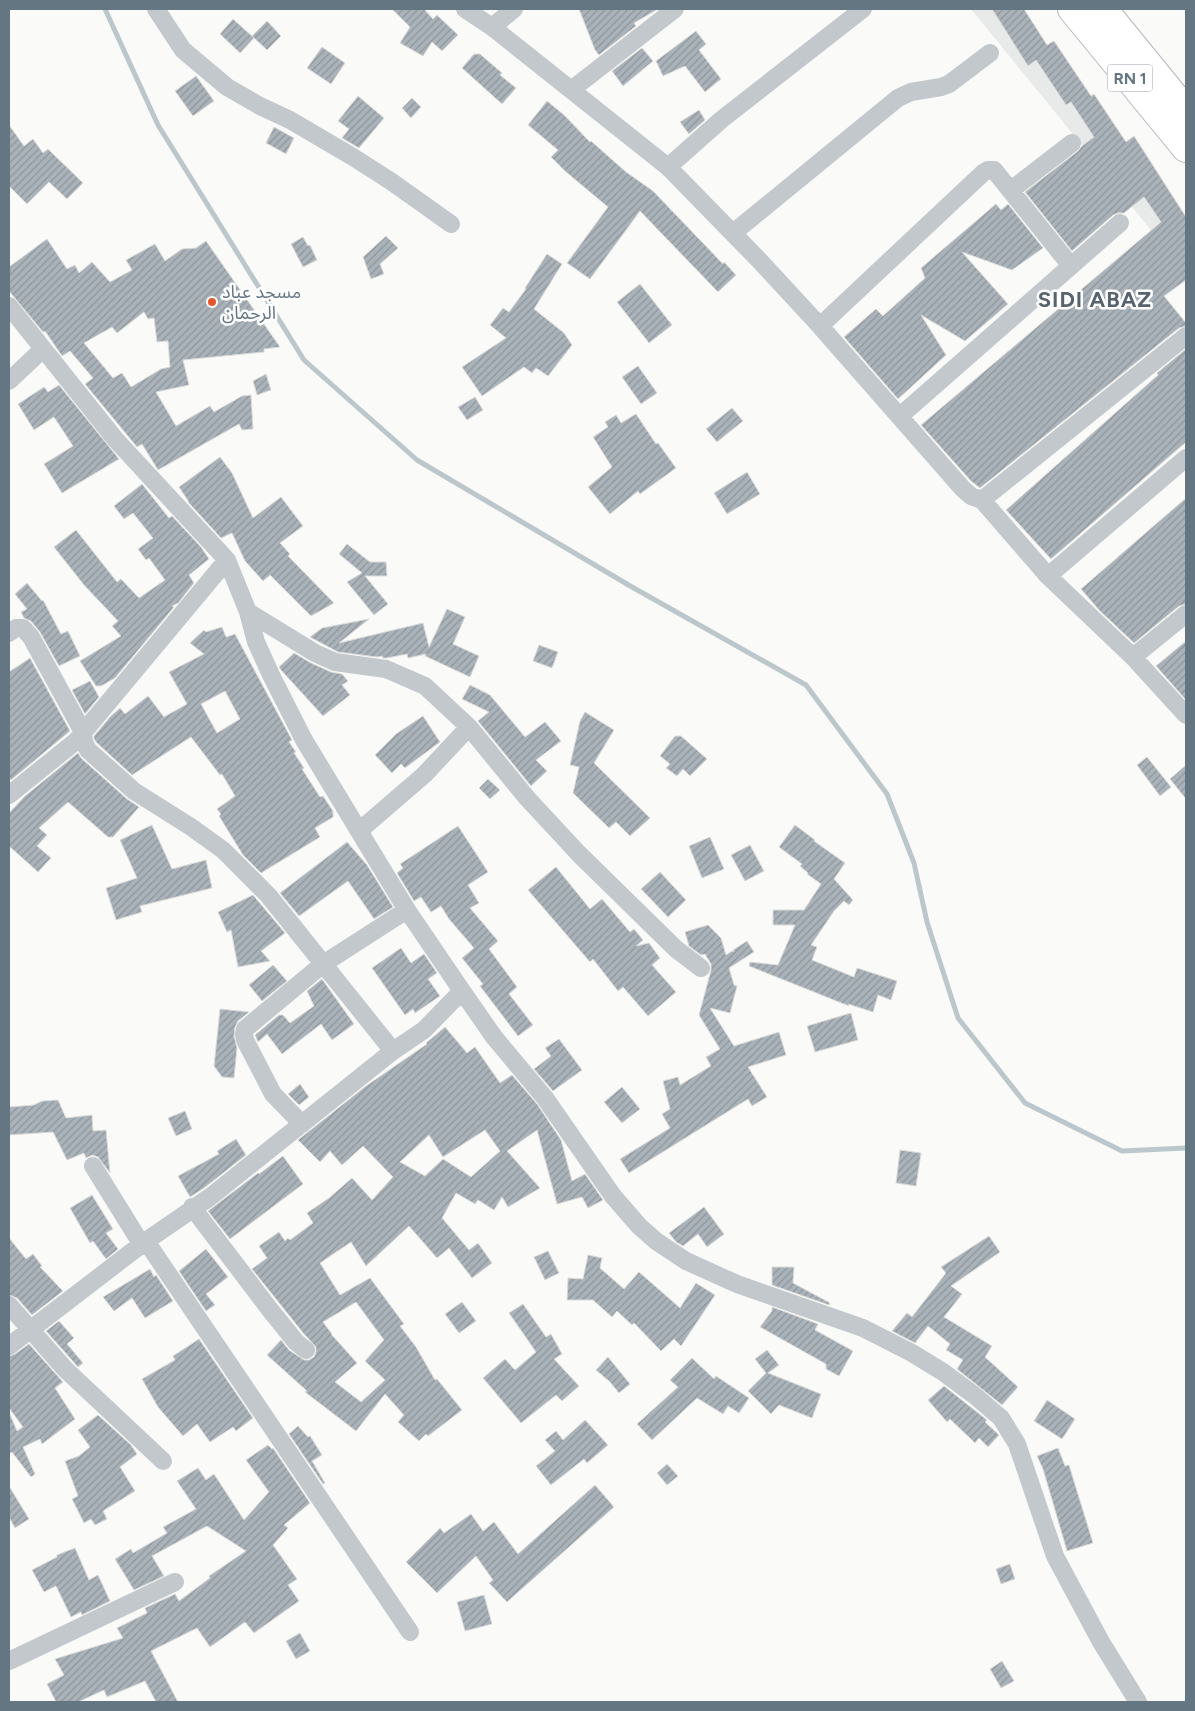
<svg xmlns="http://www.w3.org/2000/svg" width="1195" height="1711" viewBox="0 0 1195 1711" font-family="Figtree,'Noto Sans Arabic',sans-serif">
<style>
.built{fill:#e8e9e9}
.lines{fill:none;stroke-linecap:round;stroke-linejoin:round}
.stream{stroke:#bbc7cb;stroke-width:5}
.building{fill:url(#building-hatch);stroke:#dcdcda;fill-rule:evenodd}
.highway-casing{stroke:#b4b9bd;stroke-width:30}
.street{stroke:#c3c8cc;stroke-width:18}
.highway{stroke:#fff;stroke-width:28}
.poi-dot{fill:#e4572e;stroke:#fff;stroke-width:2}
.labels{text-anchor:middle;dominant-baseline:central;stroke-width:5;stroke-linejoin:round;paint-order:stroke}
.shield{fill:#fff;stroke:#939fa8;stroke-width:1}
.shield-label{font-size:16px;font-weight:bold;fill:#657683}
.poi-label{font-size:18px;fill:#657683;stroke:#fff;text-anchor:start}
.district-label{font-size:22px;font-weight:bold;letter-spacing:1px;fill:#57646e;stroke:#fff}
</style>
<defs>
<pattern id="building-hatch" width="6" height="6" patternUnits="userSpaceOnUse" patternTransform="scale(1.25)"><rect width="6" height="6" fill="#aab3b9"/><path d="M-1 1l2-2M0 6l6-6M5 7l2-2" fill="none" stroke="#8e969c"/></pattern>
</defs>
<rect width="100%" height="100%" fill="#fafaf8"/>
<path class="built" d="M971,9H1010L1186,224V273Z"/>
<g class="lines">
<path class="stream" d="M105,9L158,125L304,360L417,460L632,587L806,685L887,794L914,863L927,922L958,1018L1025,1103L1122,1151L1186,1148"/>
</g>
<path class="building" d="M392,9H424L433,19L437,15L458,35L442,51L432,42L423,56L400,43L410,27Z
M579,9H658L634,23L636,26L599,55L595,50Z
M992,9H1024L1047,45L1054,41L1091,96L1094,94L1126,142L1134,136L1186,217V280L1164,296L1186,323V326L1179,328L980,488L971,481L921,425L1161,222L1144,197L1124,213H1118L1113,215L1072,251L1025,192L1078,151L1082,146L1094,137L1071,102L1066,105L1036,60L1028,66Z
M233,19L254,38L240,53L220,34Z
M267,21L281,36L267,50L252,36Z
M696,31L706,44L699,50L721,79L705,92L685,66L663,76L656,61Z
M322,47L345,63L331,84L307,68Z
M642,48L653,61L623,86L612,71Z
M474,54H480L502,73L500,75L516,88L502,104L462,68Z
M196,76L214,101L193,116L175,91Z
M358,96L384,118L359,148L342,138L349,129L338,121Z
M412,98L421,107L411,118L402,108Z
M547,101L564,115L590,142L591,141L626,172L653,191L723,264L724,262L736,275L718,292L640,211L590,279L567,263L608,207L565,171L551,157L558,150L528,125Z
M699,110L705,120L689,134L680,122Z
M9,125L24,146L33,139L43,153L48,149L83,183L67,199L49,182L27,204L9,186Z
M274,127L294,138L286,154L266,143Z
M996,204L1001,210L1008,204L1043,248L1012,270L962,252L1008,304L965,341L921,315L946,355L898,399L844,337L876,309L883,316L925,278L921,268Z
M386,236L398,248L380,264L384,274L371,279L363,257Z
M303,237L308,246L310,245L317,260L303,267L291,244Z
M47,239L67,269L75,265L79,273L92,262L110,282L132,270L126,260L155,244L165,261L182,249L196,248L206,241L280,347L264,349V352L183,360L189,385L156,392L176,426L210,406L214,412L242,396L251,395L253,429L242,430L239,424L158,470L142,444L137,447L85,384L93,378L70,351L62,356L45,331L43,332L9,291V267ZM144,312L148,319L154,318L157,342L168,341L170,367L161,369L131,387L122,373L113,378L84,343L112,327L117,333Z
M547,254L562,264L534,309L564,333L572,345L548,376L536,368L532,373L524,367L482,396L462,367L506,338L490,325L503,308L509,312L526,289L525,288Z
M640,284L672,325L649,343L617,302Z
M1186,349V442L1051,559L1006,510L1158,375L1157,373Z
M638,366L657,393L641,404L622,377Z
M266,374L271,390L257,395L253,381Z
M59,385L119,459L62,493L44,464L73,446L54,417L34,430L18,404L44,387L48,392Z
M475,397L483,410L467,420L458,407Z
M732,408L743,421L717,442L706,429Z
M636,414L656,444L658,443L676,468L640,494L638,491L610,514L588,487L612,467L593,437L608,427L605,422L616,415L621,423Z
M220,457L232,473L253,518L281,497L303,526L280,543L290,554L288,556L334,603L311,616L270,575L263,581L245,561L232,533L221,538L188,502H189L179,487Z
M747,472L760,494L727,514L714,493Z
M142,484L169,518L172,516L201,547L209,559L189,575L194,583L178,603L172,606L174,607L115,678L101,686H96L80,661L121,636L112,626L118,621L84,585L54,547L76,530L117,582L121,579L139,598L165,580L149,558L146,560L138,549L153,538L133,513L124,519L114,506Z
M1186,498V604L1179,606L1134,643L1099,610L1081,589Z
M347,544L370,562H386L387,576H365L388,604L374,615L347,582L362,573L339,554Z
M27,583L42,601L43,600L61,634L68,631L80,656L59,666L40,632L31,621L24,618L21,612L27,609L15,594Z
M447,609L465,617L453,644L479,656L470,677L425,656L426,654L408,658L407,654L387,658H383L382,656L377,657L338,652L310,637L322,628L369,619L339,643L423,623L429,647Z
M222,627L226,637L235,634L292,740L289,742L296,752L294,753L304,768L302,769L320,797L323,796L333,811V817L315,828L320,837L261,873L243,855L219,816L221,814L217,809L235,796L222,774L220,775L191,737L132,775L97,743L94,739V736L110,717L120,708L125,714L148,696L164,717L187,704L169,672L204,654L190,643L204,630L206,632ZM225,691L240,719L217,733L201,704Z
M1186,641V700L1156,666Z
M539,645L558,652L552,668L533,661Z
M294,653L311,663L331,672L342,674L348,681L342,685L350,695L323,716L281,670L279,667Z
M30,658L70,731L11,780L9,777V672Z
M90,681L99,697L85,714L72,690Z
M470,685L490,695L525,737L545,722L561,741L536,760L547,771L531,786L478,721L489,712L462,699Z
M585,712L614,730L594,763L650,818L630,836L616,822L609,828L573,793L579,767L570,765L580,721Z
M423,716L440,742L405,768L401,764L392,773L375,755L396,734Z
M675,736H681L707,759L690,776L683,769L677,776L666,768L670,764L660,756Z
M78,753L81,758L127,799L139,807L113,837H108L68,802L39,828L47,835L37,846L51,858L38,872L9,846V813L25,796Z
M1147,757L1171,787L1160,796L1137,765Z
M1186,765V799L1170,779Z
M488,779L500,790L490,799L479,788Z
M152,825L172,869L206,860L212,888L140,906L142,912L116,920L106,888L137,878L120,840Z
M795,825L815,840L814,841L845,863L834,879L853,900L849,905L844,901L834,911L811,945L817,947L812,960L854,977L857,968L897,981L891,1000L878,995L873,1012L848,1004L849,1006L749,966L750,962L778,965L795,925H773V910H804L821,884L807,874L808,873L800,866L802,864L779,847Z
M458,826L488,872L468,885L479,903L470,908L498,941L489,949L517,987L509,994L533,1025L518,1036L480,986L483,984L462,958L474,948L449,919L441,906L431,912L421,897L414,901L397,873L403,868L400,864Z
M710,837L724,869L702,878L689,846Z
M347,842L367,865L393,907L374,919L348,881L299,916L280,893Z
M750,845L764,871L745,881L731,855Z
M556,867L590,909L602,899L630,932L634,929L643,940L636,946L649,943L660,958L652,965L676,992L648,1016L623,987L618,991L593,959L590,962L528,890Z
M660,872L686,900L668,917L641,889Z
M253,895L285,933L261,951L270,961L238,967L231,930L227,932L218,912Z
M708,925L721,938L726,955L732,951L734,952L733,950L747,941L754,952L729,968L734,985L737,986L730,1013L710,1008L734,1046L779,1032L786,1055L748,1067L767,1097L752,1106L748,1099L629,1173L620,1159L670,1128L662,1114L670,1109L663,1081L678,1077L680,1085L711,1066L706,1057L720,1049L699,1015L711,970V964L705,954L701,955L689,946L685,932Z
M401,948L411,963L424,954L437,973L428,979L440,996L415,1013L413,1009L405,1015L372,968Z
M273,965L287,981L262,1001L249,985Z
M322,979L354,1024L332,1040L321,1024L282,1054L267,1034L258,1042L255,1035L279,1015H283L290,1023L314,1006L307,991Z
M220,1009L249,1012L238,1021L235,1027L234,1036L237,1048L234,1078L222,1077L214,1066Z
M851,1013L858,1040L815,1052L807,1026Z
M445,1027L467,1053L475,1047L500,1083L512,1075L537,1104L561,1140L572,1181L585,1174L603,1200L588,1208L582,1197L557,1204L537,1130L507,1151L540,1188L508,1207L502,1197L494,1210L478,1200L475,1204L456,1193L442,1218L469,1250L478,1243L492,1263L472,1278L449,1248L437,1258L409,1226L366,1266L351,1242L320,1263L340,1295L370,1278L404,1324L400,1326L416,1347L435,1380L437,1379L462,1410L428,1436L426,1434L419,1441L398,1422L404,1415L385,1394L356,1431L305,1392L307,1391L267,1355L281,1340L289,1350L304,1360H309L314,1357L316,1352V1347L304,1334L252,1269L267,1258L259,1246L279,1232L285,1241L288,1238L290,1240L313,1223L307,1213L329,1198L352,1178L372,1200L393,1177L363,1146L342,1165L330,1151L320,1162L298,1140L366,1086L427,1044L426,1043ZM485,1130L500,1151L471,1177L443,1159L425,1176L400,1162L429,1135L443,1157ZM356,1302L384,1340L365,1361L385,1380L361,1402L335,1382L357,1363L331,1334H332L323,1322Z
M559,1039L582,1070L553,1091L534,1069L551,1056L545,1048Z
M300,1084L309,1097L299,1105L288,1094Z
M622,1087L640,1109L622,1123L604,1102Z
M58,1100L66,1118L92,1115L93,1131L106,1130L110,1173L98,1157L92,1155L86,1158L84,1153L67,1160L53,1132L9,1135V1107L34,1105L42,1101Z
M185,1111L192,1129L176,1136L168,1118Z
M236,1139L246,1155L204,1188L190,1197L178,1176L219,1154L217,1151Z
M900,1150L921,1153L916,1186L896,1183Z
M283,1156L303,1184L230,1239L208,1211L258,1173L259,1174Z
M92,1195L113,1229L106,1233L118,1249L106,1259L93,1241L90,1243L70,1208Z
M704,1207L724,1234L707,1247L698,1234L683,1246L676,1242L669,1233Z
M989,1236L1000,1252L951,1286L962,1294L944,1317L992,1346L985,1357L1018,1387L1002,1405L957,1369L963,1360L946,1350L950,1344L928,1326L915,1343L892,1331L907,1313L912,1317L946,1273L941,1267Z
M9,1238L26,1259L33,1254L42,1266L40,1267L63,1291L32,1315L17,1298L9,1295Z
M206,1249L228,1277L206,1294L215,1305L206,1311L179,1271Z
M548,1251L559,1273L545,1280L534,1257Z
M588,1255L602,1258L600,1268L624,1289L639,1272L680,1308L696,1283L715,1295L681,1346L674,1339L661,1351L634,1323L632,1325L617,1311L612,1317L593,1300H567L568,1278L583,1279Z
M772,1267H794L793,1283L830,1303L829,1305L772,1285Z
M150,1269L154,1277L156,1275L173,1301L145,1318L132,1298L114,1311L103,1297Z
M462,1302L476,1321L459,1333L445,1314Z
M523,1304L546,1337L551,1334L562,1354L554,1359L579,1386L562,1401L556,1395L521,1423L483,1378L505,1359L515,1370L536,1352L509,1313Z
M772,1307L818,1324L815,1330L853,1351L839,1376L826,1369V1364L760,1327L772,1311Z
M59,1321L74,1338L67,1344L83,1363L78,1367L46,1331Z
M199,1339L253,1418L236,1431L233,1427L210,1442L197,1424L183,1436L158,1407L142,1379L175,1360L173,1356Z
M29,1344L63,1382L55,1388L75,1419L42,1444L40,1439L23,1447L35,1474L31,1477L12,1452L9,1454V1412L17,1431L23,1427L9,1408V1356L15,1354Z
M767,1350L779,1365L768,1373L821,1394L812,1418L779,1405L771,1414L748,1391L766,1373L755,1359Z
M608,1357L630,1384L619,1393L610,1382L596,1370Z
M692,1358L714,1379L716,1376L749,1398L739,1413L728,1406L723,1414L697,1398L652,1440L637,1424L678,1387L670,1380Z
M944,1386L987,1420L985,1422L999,1435L988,1447L979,1438L975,1443L950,1419L947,1422L928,1400Z
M1047,1400L1075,1419L1062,1439L1034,1421Z
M98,1415L131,1445L137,1454L120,1467L135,1491L103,1511L107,1519L95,1525L91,1519L84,1523L72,1499L78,1496L65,1461L79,1456L90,1447L78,1430Z
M585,1420L608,1445L587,1463L584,1459L551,1485L536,1466L555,1451L545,1440L556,1431L563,1440Z
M298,1426L308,1437L310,1436L322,1455L312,1461L325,1483L323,1484L289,1434Z
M268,1445L272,1449L273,1448L310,1503L284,1525L288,1528L273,1545L297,1579L288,1585L299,1601L254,1633L245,1622L210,1647L197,1628L151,1651L178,1702H156L145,1681L107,1697L104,1690L78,1702H56L47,1684L64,1675L55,1659L123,1638L117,1628L147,1613L145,1608L175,1594L179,1601L210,1578L209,1576L246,1551L207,1526L152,1556L164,1576L134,1590L115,1559L131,1549L133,1553L167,1533L163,1527L196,1509L177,1481L198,1468L206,1480L214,1474L244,1520L269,1492L246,1460Z
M1058,1448L1065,1466L1069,1465L1093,1543L1067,1551L1043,1469L1037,1456Z
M667,1464L678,1476L667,1485L657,1473Z
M595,1485L614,1507L507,1602L489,1583L493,1580L476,1556L437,1593L406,1562L440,1528L444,1533L471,1514L483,1531L494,1522L518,1554Z
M9,1486L29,1519L15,1528L9,1517Z
M75,1548L89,1580L98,1575L110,1601L82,1615L81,1612L71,1617L56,1586L44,1592L32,1570L57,1557V1555Z
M1010,1564L1015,1579L1001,1584L996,1569Z
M484,1595L492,1624L465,1631L457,1602Z
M300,1633L310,1651L296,1659L286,1641Z
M1002,1661L1014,1681L1001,1688L990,1669Z"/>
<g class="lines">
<defs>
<path id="highway" d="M1072,9L1186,148
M1103,9L1186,111"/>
</defs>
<use href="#highway" class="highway-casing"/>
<path class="street" d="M156,9L183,50L227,87L260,106L290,120L353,157L392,182L451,224
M465,9L492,27L668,167L758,259L820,326L963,489L971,496L982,500L1048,576L1133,657L1186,715
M492,27L514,9
M571,90L675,9
M668,167L721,120L863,9
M1011,190L1072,143
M733,233L898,98L911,92L941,87L949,84L990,53
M9,306L116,440L227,560L248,612L256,642L271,675L304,740L359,831L407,910L462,991L494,1037L545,1098L613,1196L639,1226L656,1241L686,1261L737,1284L863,1328L912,1353L943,1372L974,1395L1001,1418L1017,1444L1055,1556L1101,1642L1138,1702
M820,326L983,173L988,170H994L1071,266
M9,381L43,349
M900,416L1120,223
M982,500L1186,336
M1048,576L1186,458
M248,612L315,653L335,662L386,669L425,686L469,727L527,798L579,854L676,949L701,968
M9,633L16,628H23L31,637L83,732L84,742L88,750L134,791L191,827L223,850L268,895L393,1051
M1133,657L1186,614
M9,795L76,741L227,560
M359,831L424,775L469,727
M302,1124L273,1094L245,1040L244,1034L245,1029L323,964L407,910
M93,1166L142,1245
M192,1207L271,1311L296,1342L306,1350
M146,1241L410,1632
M9,1305L65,1369L163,1461
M9,1346L146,1241L210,1197L393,1051L424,1030L462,991
M9,1661L175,1582"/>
<use href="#highway" class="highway"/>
</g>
<circle class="poi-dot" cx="212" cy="302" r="5"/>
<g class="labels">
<rect class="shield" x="1107.5" y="64.5" width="45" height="27" rx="4"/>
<g class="shield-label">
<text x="1130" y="78">RN 1</text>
</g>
<g class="poi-label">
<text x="222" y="292">مسجد عباد<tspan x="222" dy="21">الرحمان</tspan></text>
</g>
<g class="district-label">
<text x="1095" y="299">SIDI ABAZ</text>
</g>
</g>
<rect width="1195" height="1711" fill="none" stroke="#657683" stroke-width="20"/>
</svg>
